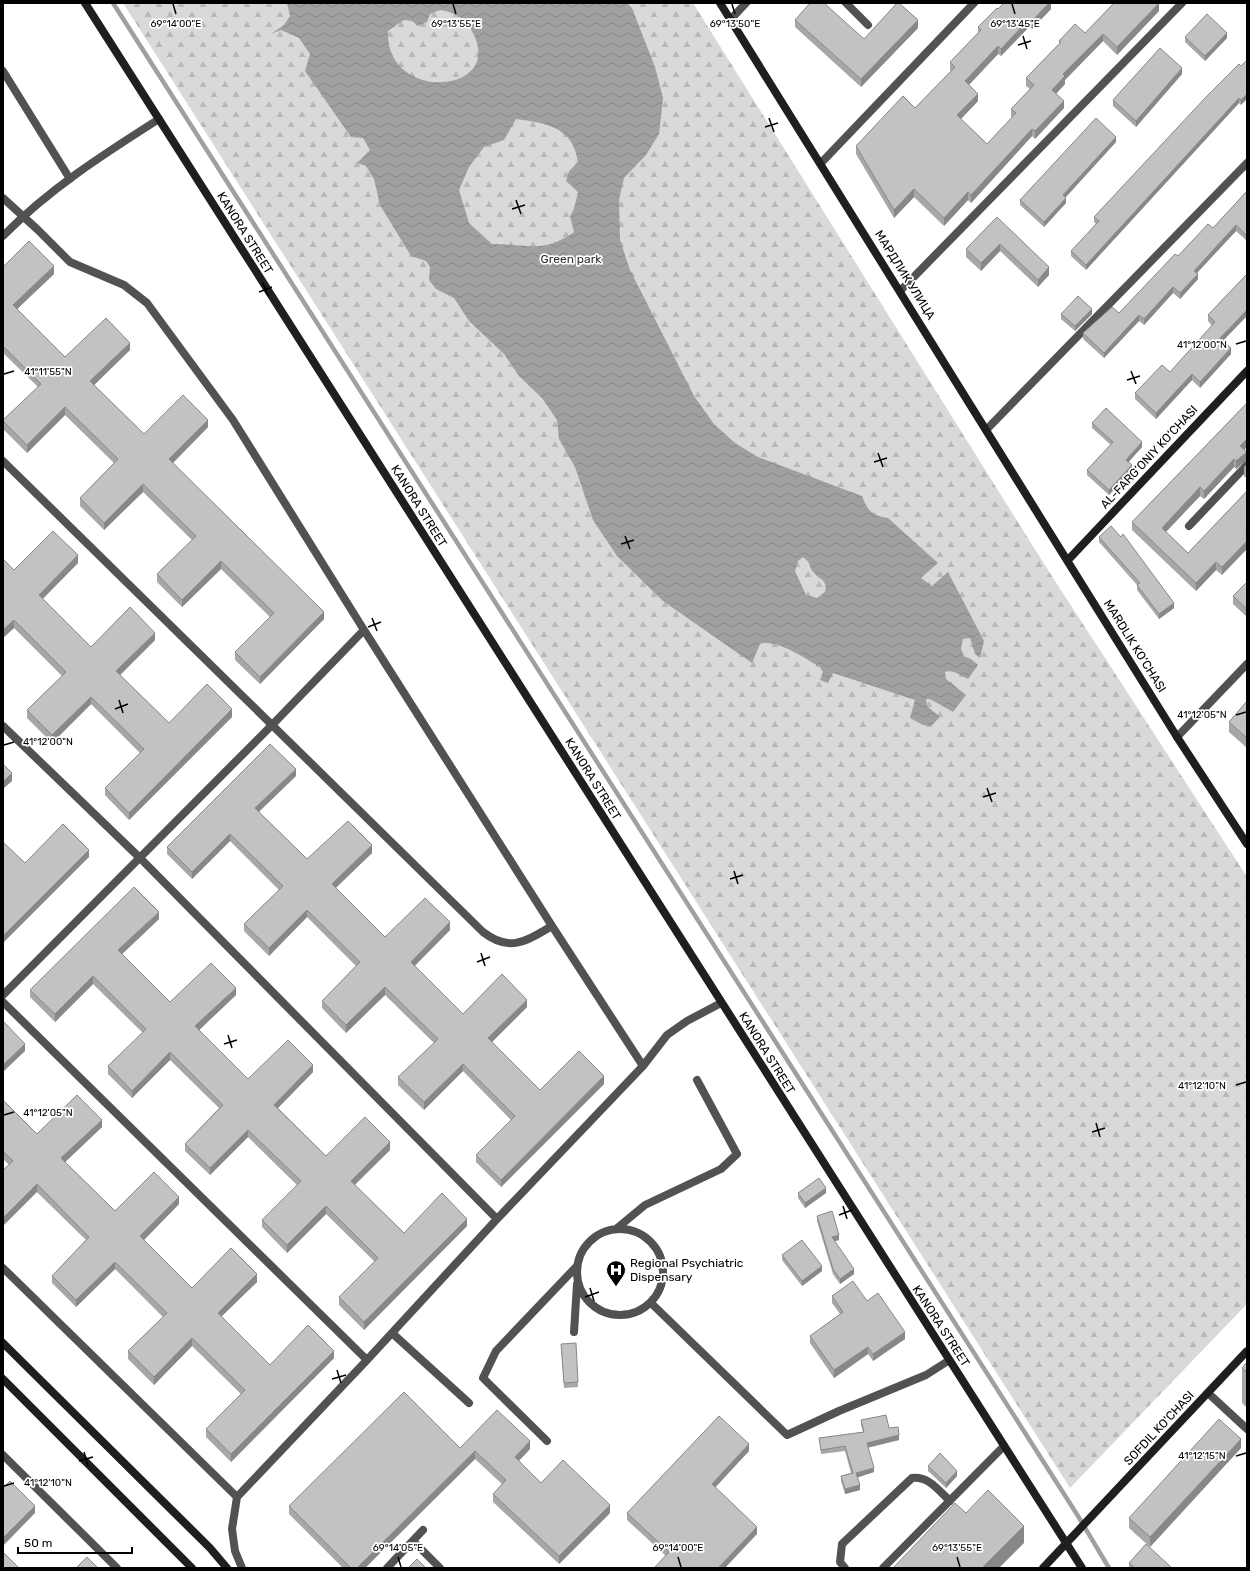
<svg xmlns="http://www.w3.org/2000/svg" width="1250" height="1571" viewBox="0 0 1250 1571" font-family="Rubik,sans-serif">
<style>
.forest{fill:url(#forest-firs)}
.water{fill:url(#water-waves);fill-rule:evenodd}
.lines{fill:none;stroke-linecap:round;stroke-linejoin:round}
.stream{stroke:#a0a0a0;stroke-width:4.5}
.lane{stroke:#525252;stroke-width:8}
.street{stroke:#525252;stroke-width:8}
.secondary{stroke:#1f1f1f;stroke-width:8}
.wall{fill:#a7a7a7}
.shaded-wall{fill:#888}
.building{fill:#c2c2c2;stroke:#888}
.ticks{fill:none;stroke:#000;stroke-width:1.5}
.labels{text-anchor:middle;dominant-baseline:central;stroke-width:3.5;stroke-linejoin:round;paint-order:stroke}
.street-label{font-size:12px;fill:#000;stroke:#fff}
.park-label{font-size:12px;fill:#303030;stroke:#fff}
.poi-label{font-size:12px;fill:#000;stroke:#fff;text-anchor:start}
.ticks-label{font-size:10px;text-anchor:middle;fill:#000;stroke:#fff;stroke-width:3.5;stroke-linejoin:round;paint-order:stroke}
</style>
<defs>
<pattern id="forest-firs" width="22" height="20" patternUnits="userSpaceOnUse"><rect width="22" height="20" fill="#d9d9d9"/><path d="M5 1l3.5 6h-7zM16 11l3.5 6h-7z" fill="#b8b8b8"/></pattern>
<pattern id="water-waves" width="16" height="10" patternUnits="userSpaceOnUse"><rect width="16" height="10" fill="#a0a0a0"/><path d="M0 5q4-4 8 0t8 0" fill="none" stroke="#888"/></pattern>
</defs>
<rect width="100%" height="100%" fill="#fff"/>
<path class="forest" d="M123,3H693L1046,567L1247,877V1304L1070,1488Z"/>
<path class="water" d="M287,3H627L632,8L655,67L663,98L659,134L646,155L624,178L619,200L620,240L630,270L694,396L714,424L735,443L758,457L862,496C868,511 871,515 888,518L938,563L921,578L932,586L948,572L984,641L980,658L975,654L970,638L963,639L961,648L963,656L971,659L978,665L968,679C961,676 953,669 945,672L946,679L966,695L953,712L930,699H926L927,706L940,717L931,726L923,725L910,718L915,700L833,673L828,683L820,680L823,672L820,667C806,659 776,638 760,644L752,663L663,601L617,556L593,520L575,467L559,439L557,420L542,398L519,376L504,354L469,321L454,298L436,289L429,280L430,267L426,261L411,256L380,205L374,179L366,166L357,163L370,150L363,138L351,137L305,71L310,54L299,38L281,30L271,34L284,25L290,16ZM440,10C455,12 467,19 473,33C505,95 385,103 388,31L404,20L412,21L418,26L427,22L430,14ZM516,119C546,123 574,127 578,163L569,171L566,181L578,192L574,209L570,216L574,232C543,254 528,244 492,244L469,223L459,190L469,167L484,147L504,140ZM803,557C812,563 808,567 814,573C820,580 828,580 825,592L817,598L806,595L795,571L798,561Z"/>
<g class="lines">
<path class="stream" d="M113,3L1078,1516L1109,1568"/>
<path class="lane" d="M846,3L868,25
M3,71L70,179
M3,198L38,230L70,262L124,285L147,303L233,420L364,630L273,724L3,995
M3,236C49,189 104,154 159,119
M3,461L483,932C510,953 526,941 552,926L643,1066
M1189,526L1247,465
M364,630L552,926
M3,726L140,858L497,1219
M3,1002L367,1360
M577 1272a43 43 0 1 1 86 0a43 43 0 1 1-86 0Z
M616,1229L645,1205L721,1169L737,1154L697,1080
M3,1268L237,1497
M651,1303L787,1435L839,1411L926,1375L948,1361
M574,1332L577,1284
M392,1333L469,1403
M547,1441L483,1378L496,1351L577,1266
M3,1455L117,1568
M413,1541L440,1568
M242,1568L235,1551L232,1529L237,1497L367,1360L497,1219L643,1066L667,1035L687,1021L721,1003
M387,1568L423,1530
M845,1568L840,1562L842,1544L912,1478C929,1476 938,1490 950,1501
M883,1568L1004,1446"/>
<path class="street" d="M730,20L746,3
M821,163L974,3
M900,291L1182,3
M987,429L1247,163
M1177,737L1247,664
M1208,1393L1247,1429"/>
<path class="secondary" d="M85,3L1082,1568
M720,3L1177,737L1247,844
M1068,560L1247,371
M3,1343L210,1548L227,1568
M3,1379L192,1568
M1043,1568L1247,1351"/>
</g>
<path class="wall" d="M1004,3H1051V9L1032,29L1029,27L1001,56L998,54L969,85L978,101L961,119L987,144L1012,118L1011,116V109L1030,89L1026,86V78L1059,44V41L1159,11L1117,55L1103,41L1065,80V84L1056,94L1064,108L1035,139L1032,136L971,203L968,200L944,226L914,197L894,218L856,154V146L915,108L951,71L950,70V62L978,33V27L998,9Z
M795,20L864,39L918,28L861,87L795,27Z
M1185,37L1227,38L1205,61L1185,42Z
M1241,66V105L1239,103L1086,270L1071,256V251L1096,224L1094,222V217Z
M1182,74L1136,127L1113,106V100Z
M1116,142L1066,197V203L1044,227L1020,205V200Z
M1247,191V241L1236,231L1197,273L1198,279L1180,299L1173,293L1144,325L1139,321L1104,358L1083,339V333L1119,313L1178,256L1213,228Z
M997,217L1049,275L1038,287L1000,251L981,271L966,257V249Z
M3,267L54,274L17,309L65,357L130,350L94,385L144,434L208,427L173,463L324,619L260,684L235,660V652L270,617L221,569L182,607L157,582V574L192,540L143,492L104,530L80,506V498L114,463L65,415L27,453L3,429V420L38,387L3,353Z
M1247,274L1223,341L1231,354L1200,388L1192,380L1156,419L1135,399V393L1170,372L1212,326L1208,321V315Z
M1061,314H1092L1075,331L1061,319Z
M1247,403V447L1244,449L1247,460L1236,469L1234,467L1204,499L1200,496L1166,532L1188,553L1247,491L1222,575L1216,570L1196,591L1132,530V522Z
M1092,423L1142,447L1128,462L1132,470L1109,495L1087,475V470L1111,445L1092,428Z
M1247,464V479L1244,476V468Z
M1099,537L1174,608L1159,619L1137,590V585L1099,542Z
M78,563L43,599L91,647L155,640L120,675L169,723L232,717L129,820L105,795V788L140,753L91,704L52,743L27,718V710L62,676L14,628L3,638L14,570Z
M1247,582V617L1233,604V596Z
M1247,701V748L1229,732V722Z
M296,776L259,812L307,859L372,853L336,888L385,937L450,930L415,966L463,1014L527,1007L492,1042L540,1090L604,1084L501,1187L476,1162V1155L511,1120L463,1071L424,1110L398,1085V1077L434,1043L385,995L346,1033L322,1008V1001L356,966L307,917L269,956L244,931V924L279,890L230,841L192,879L167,854V847Z
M159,919L122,954L170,1002L236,995L199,1030L248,1079L313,1072L278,1108L326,1156L390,1150L355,1185L404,1233L467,1226L364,1330L339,1305V1297L375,1262L326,1214L287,1253L262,1227V1220L297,1185L248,1137L210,1175L185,1151V1144L219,1108L170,1060L132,1098L108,1074V1066L143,1033L93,984L55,1022L30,997V990Z
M3,1100L37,1134L102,1127L65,1162L115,1211L179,1204L144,1240L192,1288L257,1282L221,1316L270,1365L334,1358L231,1462L206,1437V1429L241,1394L192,1346L154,1385L128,1359V1351L163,1317L115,1269L76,1307L52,1283V1276L86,1240L3,1159Z
M798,1193H826L805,1208L798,1198Z
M817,1216L839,1240L835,1241L854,1274L840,1284L833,1274L817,1221Z
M782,1255L822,1271L802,1286L782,1260Z
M832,1296L867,1301L905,1339L873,1361L868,1354L834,1378L810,1343V1336L840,1314L832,1303Z
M561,1344L578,1382V1387L564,1388Z
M1247,1362V1408L1242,1403V1368Z
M861,1420L889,1428L899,1440L868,1447L874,1472L858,1477L860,1490L845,1494L841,1481V1476L851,1473L845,1451L821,1454L819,1438L863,1432L861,1425Z
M460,1448L530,1449L518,1461L541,1483L610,1513L559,1564L493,1502V1494L502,1484L475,1459L365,1568H343L289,1514V1506Z
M1241,1448L1150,1547L1129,1528V1518Z
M749,1451L715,1487L757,1534L666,1556L627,1520V1513Z
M928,1466L957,1476L946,1488L928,1471Z
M1129,1563L1172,1568H1129Z"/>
<path class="shaded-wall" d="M1047,3H1051V9L1032,29V21Z
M1159,3V11L1117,55V47Z
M1029,19V27L1001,56V49Z
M918,20V28L861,87V79Z
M1227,33V38L1205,61V56Z
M1103,34V41L1065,80V84L1052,98V90L1063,74Z
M998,46V54L965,89V81Z
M1182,68V74L1136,127V121Z
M978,94V101L957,123V115Z
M1247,94V99L1241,105V100Z
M1239,98V103L1086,270V265Z
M1064,101V108L1035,139V131Z
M1032,129V136L971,203V195Z
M1116,137V142L1063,200V195Z
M914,189V197L894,218V210Z
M968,192V200L944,226V218Z
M1066,198V203L1044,227V222Z
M1236,225V231L1194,276V271Z
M1000,244V251L981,271V263Z
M54,266V274L13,313V305Z
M1049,267V275L1038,287V280Z
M1198,274V279L1180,299V293Z
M1173,287V293L1144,325V319Z
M1092,309V314L1075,331V326Z
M1247,310V316L1220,344V338Z
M1139,315V321L1104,358V353Z
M130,343V350L90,389V381Z
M1231,348V354L1200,388V382Z
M1192,374V380L1156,419V413Z
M65,407V415L27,453V445Z
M208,420V427L169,467V459Z
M1247,439V447L1240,454V446Z
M1142,442V447L1126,465V460Z
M1247,452V460L1236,469V461Z
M1234,459V467L1204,499V491Z
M1132,465V470L1109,495V490Z
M143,484V492L104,530V523Z
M1200,487V496L1162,536V528Z
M1247,541V549L1222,575V567Z
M78,555V563L39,602V595Z
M221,561V569L182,607V600Z
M1216,562V570L1196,591V583Z
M1174,603V608L1159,619V614Z
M324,612V619L260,684V677Z
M14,620V628L3,638V630Z
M155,633V640L116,679V671Z
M91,697V704L52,743V735Z
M232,709V717L129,820V813Z
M296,769V776L255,815V808Z
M12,773V781L3,789V782Z
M230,834V841L192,879V872Z
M372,845V853L332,891V884Z
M89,850V857L3,943V936Z
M307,910V917L269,956V948Z
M159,912V919L118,958V950Z
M450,922V930L411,969V962Z
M93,976V984L55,1022V1014Z
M385,987V995L346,1033V1025Z
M236,988V995L195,1034V1026Z
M527,1000V1007L488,1046V1038Z
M25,1044V1051L3,1072V1065Z
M170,1052V1060L132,1098V1091Z
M463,1064V1071L424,1110V1102Z
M313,1065V1072L274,1112V1105Z
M604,1076V1084L501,1187V1180Z
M102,1120V1127L61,1166V1158Z
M248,1130V1137L210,1175V1168Z
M390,1142V1150L351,1188V1181Z
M37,1184V1192L3,1226V1218Z
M826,1188V1193L805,1208V1203Z
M179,1197V1204L140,1244V1236Z
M326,1206V1214L287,1253V1245Z
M467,1219V1226L364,1330V1322Z
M839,1235V1240L832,1242V1237Z
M115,1262V1269L76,1307V1300Z
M822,1266V1271L802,1286V1281Z
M854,1269V1274L840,1284V1279Z
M257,1274V1282L218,1320V1313Z
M905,1332V1339L873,1361V1354Z
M192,1338V1346L154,1385V1377Z
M868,1347V1354L834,1378V1370Z
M334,1351V1358L231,1462V1454Z
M899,1435V1440L867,1448V1443Z
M1241,1439V1448L1150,1547V1537Z
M530,1441V1449L515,1465V1457Z
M749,1444V1451L712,1491V1484Z
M475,1451V1459L365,1568H357Z
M874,1468V1472L856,1478V1473Z
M957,1471V1476L946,1488V1483Z
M860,1485V1490L845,1494V1489Z
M610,1505V1513L559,1564V1556Z
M35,1506V1513L3,1546V1538Z
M1024,1526V1543L999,1568H982Z
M757,1527V1534L725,1568H718Z"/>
<path class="building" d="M810,3H824L864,39L897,3H899L918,20L861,79L795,20Z
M1004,3H1049L1032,21L1029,19L1001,49L998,46L965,81L978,94L957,115L987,144L1016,113L1011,109L1034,85L1026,78L1061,42L1059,41L1075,24L1085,33L1114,3H1159L1117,47L1103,34L1063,74L1065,76L1052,90L1064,101L1035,131L1032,129L971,195L968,192L944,218L914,189L894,210L856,146L903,96L915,108L955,67L950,62L981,30L978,27L997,8L998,9Z
M1207,14L1227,33L1205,56L1185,37Z
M1160,48L1182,68L1136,121L1113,100Z
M1247,60V94L1241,100L1239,98L1086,265L1071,251L1099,221L1094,217L1206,97L1239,64L1241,66Z
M1096,118L1116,137L1063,195L1066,198L1044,222L1020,200Z
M1247,191V236L1236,225L1194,271L1198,274L1180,293L1173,287L1144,319L1139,315L1104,353L1083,333L1112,307L1119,313L1175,254L1178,256L1208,224L1213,228Z
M997,217L1049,267L1038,280L1000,244L981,263L966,249Z
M29,241L54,266L13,305L65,357L106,318L130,343L90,381L144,434L183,395L208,420L169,459L324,612L260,677L235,652L274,613L221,561L182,600L157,574L196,536L143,484L104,523L80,498L118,459L65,407L27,445L3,421V420L41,384L3,346V267Z
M1247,274V310L1220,338L1231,348L1200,382L1192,374L1156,413L1135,393L1162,365L1170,372L1215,322L1208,315Z
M1078,296L1092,309L1075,326L1061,314Z
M1247,403V439L1240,446L1247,452L1236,461L1234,459L1204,491L1200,487L1162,528L1188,553L1247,491V527L1246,528L1247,530V541L1222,567L1216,562L1196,583L1132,522Z
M1106,408L1142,442L1126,460L1132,465L1109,490L1087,470L1113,442L1092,423Z
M1247,464V471L1244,468Z
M1111,526L1121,537L1123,534L1174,603L1159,614L1137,585L1140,583L1099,537Z
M53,531L78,555L39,595L91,647L130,607L155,633L116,671L169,723L207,684L232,709L129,813L105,788L144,749L91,697L52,735L27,710L66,672L14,620L3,630V559L14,570Z
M1247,582V609L1233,596Z
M1247,701V738L1229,722Z
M270,744L296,769L255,808L307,859L348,821L372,845L332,884L385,937L425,898L450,922L411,962L463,1014L502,974L527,1000L488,1038L540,1090L579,1051L604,1076L501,1180L476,1155L515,1116L463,1064L424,1102L398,1077L438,1039L385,987L346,1025L322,1001L360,962L307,910L269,948L244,924L283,886L230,834L192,872L167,847Z
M3,764L12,773L3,782Z
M63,824L89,850L3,936V842L25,863Z
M134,887L159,912L118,950L170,1002L211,963L236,988L195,1026L248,1079L288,1040L313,1065L274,1105L326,1156L365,1117L390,1142L351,1181L404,1233L442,1193L467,1219L364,1322L339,1297L378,1258L326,1206L287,1245L262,1220L301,1181L248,1130L210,1168L185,1144L223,1105L170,1052L132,1091L108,1066L146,1029L93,976L55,1014L30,990Z
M3,1021L25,1044L3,1065Z
M77,1095L102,1120L61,1158L115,1211L154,1172L179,1197L140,1236L192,1288L231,1248L257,1274L218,1313L270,1365L308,1325L334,1351L231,1454L206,1429L245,1390L192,1338L154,1377L128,1351L167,1313L115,1262L76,1300L52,1276L89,1237L37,1184L3,1218V1170L13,1161L3,1151V1100L37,1134Z
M819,1178L826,1188L805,1203L798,1193Z
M832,1211L839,1235L832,1237L854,1269L840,1279L833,1269L817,1216Z
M802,1240L822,1266L802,1281L782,1255Z
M853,1281L867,1301L878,1293L905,1332L873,1354L868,1347L834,1370L810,1336L843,1312L832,1296Z
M576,1343L578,1382L564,1383L561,1344Z
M1247,1362V1372L1242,1368Z
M404,1392L460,1448L497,1410L530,1441L515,1457L541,1483L563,1460L610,1505L559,1556L493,1494L506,1480L475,1451L357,1568H351L289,1506Z
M886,1415L889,1428L898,1427L899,1435L867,1443L874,1468L856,1473L860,1485L845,1489L841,1476L853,1473L845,1446L821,1450L819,1438L864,1432L861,1420Z
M719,1416L749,1444L712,1484L757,1527L718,1568H654L669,1552L627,1513Z
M1219,1419L1241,1439L1150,1537L1129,1518Z
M940,1453L957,1471L946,1483L928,1466Z
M10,1481L35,1506L3,1538V1488Z
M988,1490L1024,1526L982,1568H893L955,1503L966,1513Z
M1146,1544L1172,1568H1135L1129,1563Z
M3,1552L19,1568H3Z
M87,1557L98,1568H76Z
M417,1559L426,1568H408Z"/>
<path class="ticks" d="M173,4L176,14M453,4L456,14M732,4L735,14M1012,4L1015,14M1023,36L1027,49M1018,45L1031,41M769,118L774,132M765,127L778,123M516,200L521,214M512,209L525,205M263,283L268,296M259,292L272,287M1236,344L1246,341M1131,371L1136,384M4,374L14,371M1127,380L1140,376M878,453L883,467M874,462L887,458M625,536L630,549M621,544L634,540M372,618L377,631M368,627L381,622M119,700L123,713M115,709L128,704M1236,715L1246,712M4,745L14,742M987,788L992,802M983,797L996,793M734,871L738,884M730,879L743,875M481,953L485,966M477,962L490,957M228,1035L232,1048M224,1044L237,1040M1236,1085L1246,1082M4,1115L14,1112M1096,1123L1100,1137M1092,1132L1105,1128M843,1206L847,1219M839,1215L852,1210M590,1288L594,1301M585,1297L599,1292M337,1370L341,1383M332,1379L346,1375M84,1452L88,1466M1236,1456L1246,1453M79,1461L93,1457M4,1486L14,1483M398,1557L401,1567M678,1557L681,1567M957,1557L960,1567"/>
<defs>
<symbol id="hospital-pin" viewBox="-11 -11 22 30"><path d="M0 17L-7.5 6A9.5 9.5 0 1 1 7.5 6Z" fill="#000" stroke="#fff"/><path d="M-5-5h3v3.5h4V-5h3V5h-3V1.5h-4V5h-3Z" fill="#fff"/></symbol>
</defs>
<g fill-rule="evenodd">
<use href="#hospital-pin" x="605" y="1259" width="22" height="30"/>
</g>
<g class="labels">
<g class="street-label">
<text transform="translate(245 233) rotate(58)">KANORA STREET</text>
<text transform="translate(905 275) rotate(58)">МАРДЛИК УЛИЦА</text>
<text transform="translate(1149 457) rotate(-47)">AL-FARG‘ONIY KO‘CHASI</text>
<text transform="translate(419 506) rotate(58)">KANORA STREET</text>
<text transform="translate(1135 646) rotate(58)">MARDLIK KO‘CHASI</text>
<text transform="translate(593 779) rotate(58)">KANORA STREET</text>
<text transform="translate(767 1053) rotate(58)">KANORA STREET</text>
<text transform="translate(941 1326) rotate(57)">KANORA STREET</text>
<text transform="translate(1159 1428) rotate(-47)">SOFDIL KO'CHASI</text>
</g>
<g class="park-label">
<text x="571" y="259">Green park</text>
</g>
<g class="poi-label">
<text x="630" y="1263">Regional Psychiatric<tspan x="630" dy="14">Dispensary</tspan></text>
</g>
</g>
<g class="ticks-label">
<text x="176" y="27">69°14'00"E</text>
<text x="456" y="27">69°13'55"E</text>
<text x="735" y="27">69°13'50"E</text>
<text x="1015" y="27">69°13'45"E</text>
<text x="1202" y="348">41°12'00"N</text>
<text x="48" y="375">41°11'55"N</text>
<text x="1202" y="718">41°12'05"N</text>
<text x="48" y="745">41°12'00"N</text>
<text x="1202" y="1089">41°12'10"N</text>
<text x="48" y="1116">41°12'05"N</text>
<text x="1202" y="1459">41°12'15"N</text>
<text x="48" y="1486">41°12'10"N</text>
<text x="398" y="1551">69°14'05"E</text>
<text x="678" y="1551">69°14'00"E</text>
<text x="957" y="1551">69°13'55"E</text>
</g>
<rect width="1250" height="1571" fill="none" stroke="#000000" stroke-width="8"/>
<path d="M18 1547v6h114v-6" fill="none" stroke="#000000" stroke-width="2"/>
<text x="24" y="1547" font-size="12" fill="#000000" stroke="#ffffff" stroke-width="3" paint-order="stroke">50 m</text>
</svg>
